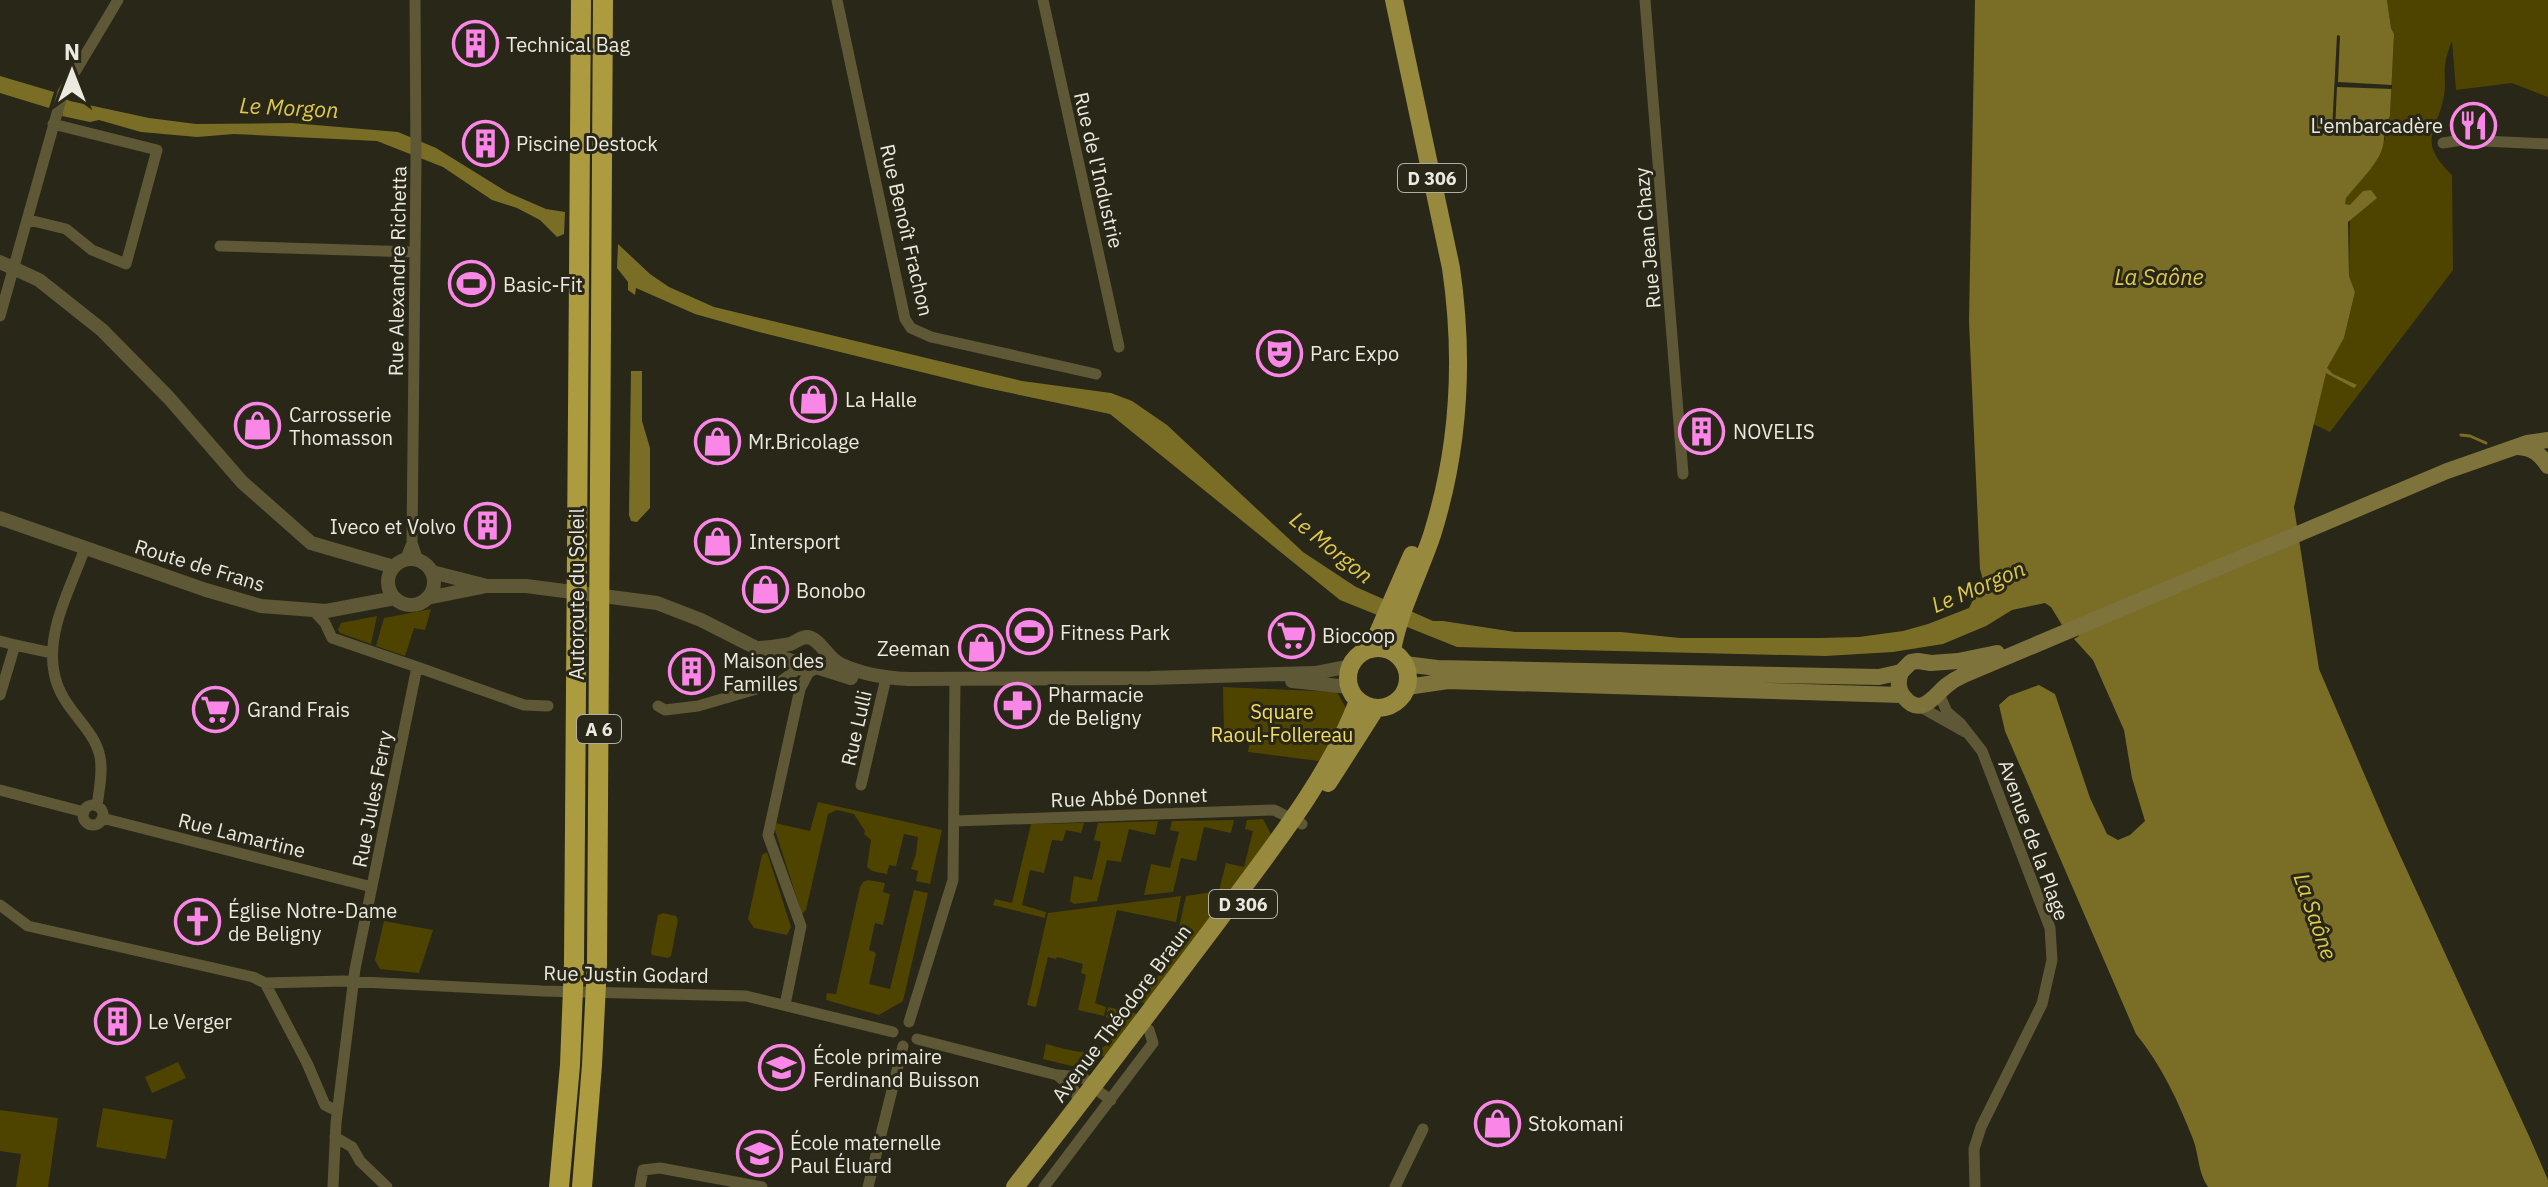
<svg xmlns="http://www.w3.org/2000/svg" width="2548" height="1187" viewBox="0 0 2548 1187" font-family="'IBM Plex Sans',sans-serif">
<style>
.green{fill:#4e4400}
.water{fill:#7a6e27}
.pier{fill:#292717}
.lines{fill:none;stroke-linecap:round;stroke-linejoin:round}
.stream{stroke:#7a6e27;stroke-width:3}
.minor{stroke:#5f5836;stroke-width:11}
.tertiary{stroke:#5f5836;stroke-width:14}
.secondary{stroke:#7e743b;stroke-width:16}
.primary{stroke:#97893e;stroke-width:18}
.motorway{stroke:#ad9c3f;stroke-width:20}
.labels{text-anchor:middle;dominant-baseline:central;stroke-width:6;stroke-linejoin:round;paint-order:stroke}
.shield{fill:#292717;stroke:#b1afa4;stroke-width:2}
.shield-label{font-size:18px;font-weight:bold;fill:#ebe9e0}
.poi-label{font-size:20px;fill:#ebe9e0;stroke:#292717;text-anchor:start}
.street-label{font-size:20px;fill:#ebe9e0;stroke:#292717}
.park-label{font-size:20px;fill:#f2dc60;stroke:#292717}
.water-label{font-size:22px;font-style:italic;fill:#dfc94b;stroke:#292717}
</style>
<rect width="100%" height="100%" fill="#292717"/>
<path class="green" d="M2387,0H2548V97L2512,83L2456,90L2452,41C2449,48 2446,57 2445,65C2444,75 2446,86 2444,96C2436,135 2417,141 2452,175L2453,270L2330,432L2313,424L2328,362L2344,338L2355,292L2349,276L2350,205L2345,204V198L2385,139V123L2390,116L2394,34L2391,28Z
M431,609L425,630L414,628L405,656L376,646L384,618Z
M377,616L371,644L340,633L338,630L341,623Z
M1223,687L1337,692L1348,712L1319,761L1248,752L1250,739L1224,734Z
M818,802L942,830L930,884L916,881L918,871L911,869L916,854L918,837L904,834L896,866L889,865L887,874L872,871L867,867L871,840L864,834L865,831L854,814L837,810L828,814L806,910L802,914L774,827L775,823L810,831Z
M1263,819L1273,838L1147,1004L1139,1001L1172,958L1186,896L1219,891L1226,863L1244,867L1253,831L1245,829L1247,820Z
M1234,820L1231,833L1204,827L1196,861L1181,858L1173,892L1144,895L1151,864L1170,868L1179,832L1170,830L1172,821Z
M1158,821L1155,835L1129,829L1121,862L1107,860L1097,901L1074,904L1070,901L1074,876L1092,880L1101,842L1094,840L1098,823Z
M1084,823L1081,833L1066,830L1063,841L1052,840L1044,873L1030,870L1022,905L1046,912L1045,918L993,905L995,899L1012,903L1031,824Z
M767,852L791,927L787,935L754,928L748,919L762,855Z
M868,880L885,883L883,892L890,894L883,925L875,923L869,950L876,953L869,984L890,989L914,890L928,893L903,1001L879,1015L826,1000L827,993L836,994L860,887L863,882Z
M1181,896L1176,922L1117,910L1095,1003L1106,1007L1104,1016L1078,1010L1086,975L1081,973L1083,964L1057,957L1056,959L1048,957L1036,1007L1027,1005L1048,913Z
M663,913L676,916L678,920L671,956L668,958L652,955L651,952L658,915Z
M384,921L433,930L419,973L380,969L375,960Z
M1108,1007L1138,1014L1107,1055L1072,1066L1043,1059L1046,1044C1073,1051 1103,1063 1116,1030L1114,1021L1106,1017Z
M178,1062L186,1078L152,1093L145,1077Z
M103,1108L173,1120L166,1159L96,1147Z
M0,1110L58,1118L48,1187H16L21,1154L0,1151Z"/>
<path class="water" d="M1975,0H2387L2391,28L2394,34L2390,116C2383,126 2386,140 2381,152C2374,168 2357,184 2346,198L2345,204L2350,205L2363,191L2371,190L2377,198L2348,222L2349,276L2355,292L2344,338L2327,368L2333,374L2357,385L2354,388L2326,373L2294,507L2319,669L2387,827L2529,1136L2548,1180V1187H2208C2198,1173 2199,1155 2193,1139C2179,1103 2161,1064 2136,1034L2005,731L1999,705L2009,696L2039,685L2055,694L2090,798L2107,834L2118,840L2130,835L2145,821L2132,778L2124,730L2093,660L2074,639L2079,636L2073,622L2062,625L2051,607L2045,603L2012,610L1986,626L1943,644L1893,652L1825,656L1457,647L1340,600L1110,414L982,387L759,332L695,314L636,288L635,295L628,290V282L617,268L618,244L650,274L669,287L714,307L1022,381L1111,393L1132,401L1167,425L1303,552L1356,587L1433,621H1443L1515,632H1621L1680,638H1820L1859,637L1903,631L1928,624L1969,608L1983,580L1980,569L1969,321Z
M0,76L54,92L49,108L0,93Z
M61,97L70,101L149,118L196,124L292,123L398,132L436,148L507,192L546,209L565,212L564,234L557,237L540,220L517,208L492,200L443,167L377,141L234,134L197,137L141,132L99,120L90,122L62,116L63,113L57,111Z
M631,371H642V421L650,448V508L637,522L631,521L629,515Z"/>
<path class="pier" d="M2337,35L2340,36L2338,82L2392,85V89L2337,87L2335,130H2332Z"/>
<g class="lines">
<path class="stream" d="M2461,435L2470,436L2486,443"/>
<path class="minor" d="M415,0L416,161L412,543L418,560
M837,0L905,319L911,328L931,337L1096,374
M1043,0L1119,347
M1645,0L1683,474
M2443,143L2462,140L2548,144
M29,220L66,229L92,250L126,264L157,150L53,124
M220,246L414,252
M0,316L63,92L118,0
M85,548C71,587 46,631 54,672C60,709 94,726 100,757C103,773 99,790 97,806
M405,560L412,543
M314,611L325,623L332,638L417,667L355,969L336,1123L333,1187
M0,641L15,645
M417,667L524,705L548,706
M1939,694L1947,712L1960,723L1982,751L2050,928L2052,960L2042,1004L1981,1127L1974,1149L1975,1187
M0,695L15,645L52,653
M1917,705L1965,732
M658,706L665,710L698,706L780,682L799,668
M861,785L886,678
M0,790L84,812
M83 815a10 10 0 1 1 20 0a10 10 0 1 1-20 0Z
M102,818L372,887
M955,821L1274,810L1302,824
M0,905L28,926L253,977L265,983L343,981L542,991L746,996L893,1032
M265,983L307,1063L325,1105L337,1111
M785,1005L801,926L768,835L800,689L810,670
M909,1022L953,880L955,680
M917,1039L1057,1075L1081,1077L1095,1085
M1057,1075L1073,1088L1081,1104
M1101,1093L1111,1100
M335,1137L352,1147L360,1161L387,1187
M640,1187L643,1170L660,1168L762,1187
M868,1187L903,1046
M1044,1187L1153,1043L1149,1030
M1395,1187L1423,1129"/>
<path class="tertiary" d="M0,262L39,280L102,330L169,398L242,482L311,543L394,567
M0,518L206,590L261,606L326,611L395,598
M388 582a23 23 0 1 1 46 0a23 23 0 1 1-46 0Z
M432,572L487,586H526L657,603L701,620L770,655L793,661L799,668L810,670L816,667L851,678
M427,598L482,587
M759,648C769,647 780,646 790,644C796,642 801,637 807,637C820,638 827,658 840,664C861,674 885,678 908,679L1151,678L1315,673L1351,666
M1292,681L1349,687"/>
<path class="secondary" d="M2518,447C2533,448 2540,454 2548,466
M1405,664L1437,668L1879,677L1901,672L1911,662L1918,661L1931,663L1958,661L1997,653
M1901,672C1898,680 1897,689 1904,697C1921,718 1934,696 1946,686C1952,681 1957,678 1964,675L2447,471L2527,443L2548,440
M1407,687L1448,681L1902,695"/>
<path class="primary" d="M1348 678a30 30 0 1 1 60 0a30 30 0 1 1-60 0Z
M1371,649L1412,555
M1392,651C1399,610 1419,574 1432,535C1459,449 1464,357 1451,268L1394,0
M1328,783L1376,708
M1015,1187C1084,1099 1151,1010 1218,921C1268,853 1328,780 1358,701"/>
<path class="motorway" d="M559,1187L570,1065L574,963L581,0
M582,1187L592,1065L597,964L603,0"/>
</g>
<defs>
<symbol id="building-ring" viewBox="-11 -11 22 22"><circle r="9.5" fill="#292717" stroke="#fa87e7" stroke-width="1.5"/><path d="M-4-6H4V6H1V3H-1V6H-4ZM-2.5-4.3h1.7v1.8h-1.7ZM.8-4.3h1.7v1.8H.8ZM-2.5-1h1.7V.8h-1.7ZM.8-1h1.7V.8H.8Z" fill="#fa87e7"/></symbol>
<symbol id="restaurant-ring" viewBox="-11 -11 22 22"><circle r="9.5" fill="#292717" stroke="#fa87e7" stroke-width="1.5"/><path d="M-5-6h1v4h1v-4h1v4h1v-4h1v5L-1.5 .5V6h-2V.5L-5-1ZM5-6V6H3V1.5H1.5Q1.5-4 5-6Z" fill="#fa87e7"/></symbol>
<symbol id="stadium-ring" viewBox="-11 -11 22 22"><circle r="9.5" fill="#292717" stroke="#fa87e7" stroke-width="1.5"/><path d="M0-5a6.5 5 0 1 0 0 10a6.5 5 0 1 0 0-10ZM-3.5-1.8h7v3.6h-7Z" fill="#fa87e7"/></symbol>
<symbol id="theatre-ring" viewBox="-11 -11 22 22"><circle r="9.5" fill="#292717" stroke="#fa87e7" stroke-width="1.5"/><path d="M-5-5.5Q0-4 5-5.5V0Q5 5 0 6Q-5 5-5 0ZM-3.3-2.5H-1v1.5H-3.3ZM1-2.5H3.3v1.5H1ZM-2.8 1Q0 5.5 2.8 1Z" fill="#fa87e7"/></symbol>
<symbol id="shop-ring" viewBox="-11 -11 22 22"><circle r="9.5" fill="#292717" stroke="#fa87e7" stroke-width="1.5"/><path d="M-5-2.5h2.3a2.7 3.5 0 0 1 5.4 0H5L5.5 6h-11ZM-1.5-2.5h3a1.5 2.3 0 0 0-3 0Z" fill="#fa87e7"/></symbol>
<symbol id="supermarket-ring" viewBox="-11 -11 22 22"><circle r="9.5" fill="#292717" stroke="#fa87e7" stroke-width="1.5"/><path d="M-6-5.5h2.5l.6 2H6L4.5 2H-2.5L-4.4-4H-6ZM-1.5 3.2a1.3 1.3 0 1 0 .1 0ZM3 3.2a1.3 1.3 0 1 0 .1 0Z" fill="#fa87e7"/></symbol>
<symbol id="pharmacy-ring" viewBox="-11 -11 22 22"><circle r="9.5" fill="#292717" stroke="#fa87e7" stroke-width="1.5"/><path d="M-2-6h4v4h4v4h-4v4h-4v-4h-4v-4h4Z" fill="#fa87e7"/></symbol>
<symbol id="church-ring" viewBox="-11 -11 22 22"><circle r="9.5" fill="#292717" stroke="#fa87e7" stroke-width="1.5"/><path d="M-1.2-6h2.4v3.5h3.3v2.4h-3.3V6h-2.4V-.1h-3.3v-2.4h3.3Z" fill="#fa87e7"/></symbol>
<symbol id="school-ring" viewBox="-11 -11 22 22"><circle r="9.5" fill="#292717" stroke="#fa87e7" stroke-width="1.5"/><path d="M0-5L7-2L0 1L-7-2ZM-4 1L0 2.5L4 1V4Q0 6-4 4Z" fill="#fa87e7"/></symbol>
</defs>
<g fill-rule="evenodd">
<use href="#building-ring" x="450" y="18" width="51" height="51"/>
<use href="#restaurant-ring" x="2448" y="100" width="51" height="51"/>
<use href="#building-ring" x="460" y="118" width="51" height="51"/>
<use href="#stadium-ring" x="446" y="258" width="51" height="51"/>
<use href="#theatre-ring" x="1254" y="328" width="51" height="51"/>
<use href="#shop-ring" x="788" y="374" width="51" height="51"/>
<use href="#shop-ring" x="232" y="400" width="51" height="51"/>
<use href="#building-ring" x="1676" y="406" width="51" height="51"/>
<use href="#shop-ring" x="692" y="416" width="51" height="51"/>
<use href="#building-ring" x="462" y="500" width="51" height="51"/>
<use href="#shop-ring" x="692" y="516" width="51" height="51"/>
<use href="#shop-ring" x="740" y="564" width="51" height="51"/>
<use href="#stadium-ring" x="1004" y="606" width="51" height="51"/>
<use href="#supermarket-ring" x="1266" y="610" width="51" height="51"/>
<use href="#shop-ring" x="956" y="622" width="51" height="51"/>
<use href="#building-ring" x="666" y="646" width="51" height="51"/>
<use href="#pharmacy-ring" x="992" y="680" width="51" height="51"/>
<use href="#supermarket-ring" x="190" y="684" width="51" height="51"/>
<use href="#church-ring" x="172" y="896" width="51" height="51"/>
<use href="#building-ring" x="92" y="996" width="51" height="51"/>
<use href="#school-ring" x="756" y="1042" width="51" height="51"/>
<use href="#shop-ring" x="1472" y="1098" width="51" height="51"/>
<use href="#school-ring" x="734" y="1128" width="51" height="51"/>
</g>
<g class="labels">
<g class="shield">
<rect x="1398" y="164" width="68" height="28" rx="6"/>
<rect x="577" y="715" width="44" height="28" rx="6"/>
<rect x="1209" y="890" width="68" height="28" rx="6"/>
</g>
<g class="shield-label">
<text x="1432" y="178">D 306</text>
<text x="599" y="729">A 6</text>
<text x="1243" y="904">D 306</text>
</g>
<g class="poi-label">
<text x="506" y="44">Technical Bag</text>
<text x="2443" y="125" text-anchor="end">L'embarcadère</text>
<text x="516" y="143">Piscine Destock</text>
<text x="503" y="284">Basic-Fit</text>
<text x="1310" y="353">Parc Expo</text>
<text x="845" y="399">La Halle</text>
<text x="289" y="414">Carrosserie<tspan x="289" dy="23">Thomasson</tspan></text>
<text x="1733" y="431">NOVELIS</text>
<text x="748" y="441">Mr.Bricolage</text>
<text x="456" y="526" text-anchor="end">Iveco et Volvo</text>
<text x="749" y="541">Intersport</text>
<text x="796" y="590">Bonobo</text>
<text x="1060" y="632">Fitness Park</text>
<text x="1322" y="635">Biocoop</text>
<text x="950" y="648" text-anchor="end">Zeeman</text>
<text x="723" y="660">Maison des<tspan x="723" dy="23">Familles</tspan></text>
<text x="1048" y="694">Pharmacie<tspan x="1048" dy="23">de Beligny</tspan></text>
<text x="247" y="709">Grand Frais</text>
<text x="228" y="910">Église Notre-Dame<tspan x="228" dy="23">de Beligny</tspan></text>
<text x="148" y="1021">Le Verger</text>
<text x="813" y="1056">École primaire<tspan x="813" dy="23">Ferdinand Buisson</tspan></text>
<text x="1528" y="1123">Stokomani</text>
<text x="790" y="1142">École maternelle<tspan x="790" dy="23">Paul Éluard</tspan></text>
</g>
<g class="street-label">
<text transform="translate(1099 170) rotate(77)">Rue de l'Industrie</text>
<text transform="translate(907 230) rotate(77)">Rue Benoît Frachon</text>
<text transform="translate(1647 238) rotate(-95)">Rue Jean Chazy</text>
<text transform="translate(397 271) rotate(-89)">Rue Alexandre Richetta</text>
<text transform="translate(200 565) rotate(17)">Route de Frans</text>
<text transform="translate(576 594) rotate(-90)">Autoroute du Soleil</text>
<text transform="translate(856 728) rotate(-77)">Rue Lulli</text>
<text transform="translate(1129 797) rotate(-2)">Rue Abbé Donnet</text>
<text transform="translate(372 799) rotate(-79)">Rue Jules Ferry</text>
<text transform="translate(242 835) rotate(14)">Rue Lamartine</text>
<text transform="translate(2034 840) rotate(70)">Avenue de la Plage</text>
<text transform="translate(626 974) rotate(1)">Rue Justin Godard</text>
<text transform="translate(1121 1013) rotate(-53)">Avenue Théodore Braun</text>
</g>
<g class="park-label">
<text x="1282" y="711">Square<tspan x="1282" dy="23">Raoul-Follereau</tspan></text>
</g>
<g class="water-label">
<text transform="translate(289 107) rotate(3)">Le Morgon</text>
<text x="2159" y="276">La Saône</text>
<text transform="translate(1332 547) rotate(39)">Le Morgon</text>
<text transform="translate(1978 586) rotate(-23)">Le Morgon</text>
<text transform="translate(2316 916) rotate(71)">La Saône</text>
</g>
</g>
<g transform="translate(72 72)" stroke="#292717" stroke-width="6" paint-order="stroke">
<path d="M0-6L14 30L0 20L-14 30Z" fill="#ebe9e0"/>
<text y="-12" font-size="22" font-weight="bold" text-anchor="middle" fill="#ebe9e0">N</text>
</g>
</svg>
